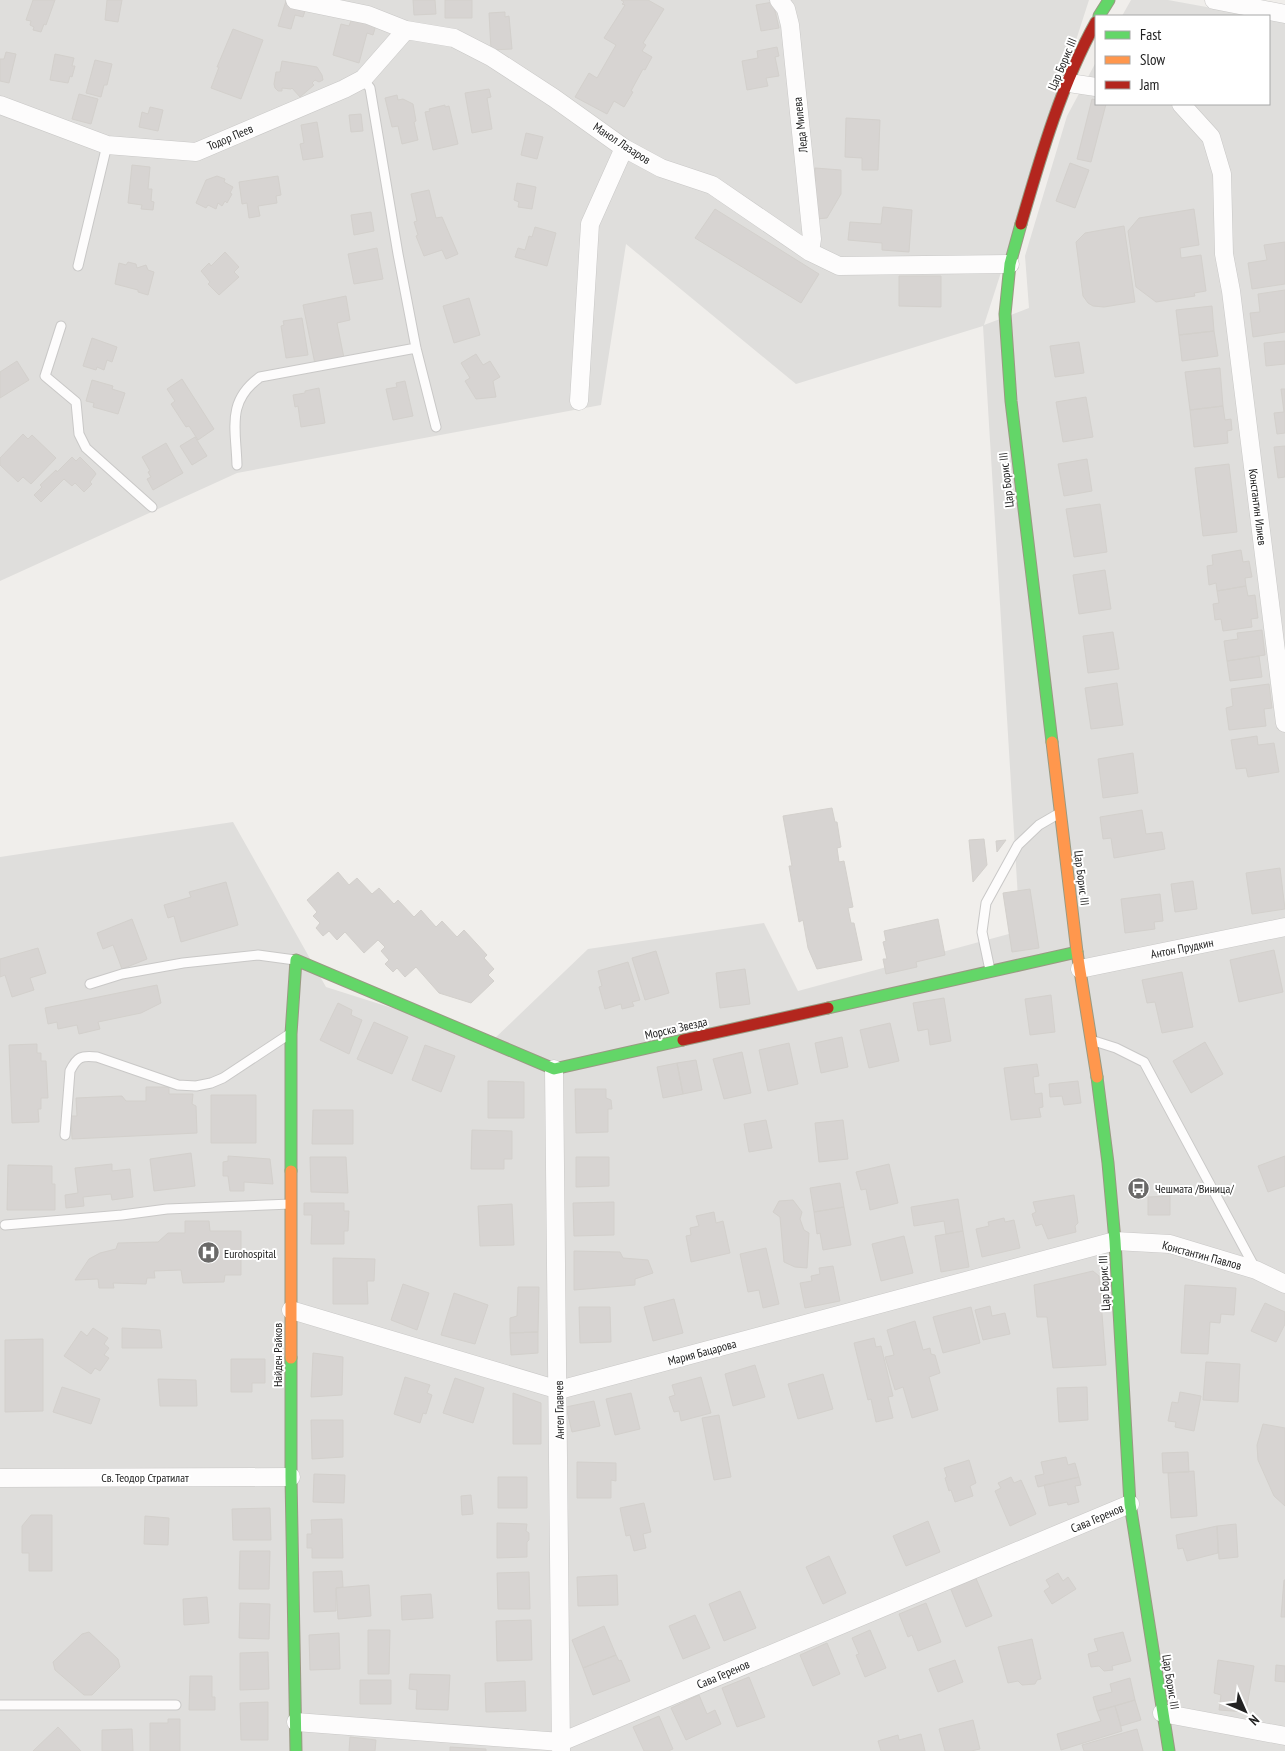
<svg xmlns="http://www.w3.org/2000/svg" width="1285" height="1751" viewBox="0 0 1285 1751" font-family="'PT Sans Narrow',sans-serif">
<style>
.residential{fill:#dfdedc}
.building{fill:#d7d4d2;stroke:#d3d0cc}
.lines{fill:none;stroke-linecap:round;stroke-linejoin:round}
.lane-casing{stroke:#c9c8c7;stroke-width:11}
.street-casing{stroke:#c9c8c7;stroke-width:19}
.fast-casing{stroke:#999a82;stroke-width:13}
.slow-casing{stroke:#999a82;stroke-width:13}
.jam-casing{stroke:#999a82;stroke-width:13}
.lane{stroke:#fdfcfc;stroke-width:9}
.street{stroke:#fdfcfc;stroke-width:18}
.fast{stroke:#63d668;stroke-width:11}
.slow{stroke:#ff974d;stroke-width:11}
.jam{stroke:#b3261e;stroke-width:11}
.labels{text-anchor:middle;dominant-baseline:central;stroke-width:4;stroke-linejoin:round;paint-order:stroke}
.street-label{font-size:12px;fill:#222;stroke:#fff}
.poi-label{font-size:12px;fill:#222;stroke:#fff;text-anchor:start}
</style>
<rect width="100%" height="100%" fill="#f0eeeb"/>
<path class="residential" d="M0,0H1089L984,325L1029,308L1025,256L1067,116L1096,62V104H1269V19L1285,22V1751H0V857L233,822L326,987L493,1040L588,949L764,923L798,991L1020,931L983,326L796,384L626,244L601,405L237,473L0,581Z
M1131,0H1168L1256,16H1122Z"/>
<path class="building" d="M33,0H55L46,25L44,24L41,32L33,30L34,27L30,25L31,21L26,20Z
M107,0H122L118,22L105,20Z
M413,0H435L436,14L414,15Z
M445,0H472V18H445Z
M621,0H648L664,9L643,43L646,45L642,51L652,57L645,70L643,69L631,91L633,92L624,107L614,101L607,114L575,97L589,73L597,78L616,45L604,38L625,5L622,4L624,2Z
M286,1L306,8L303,17L295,15L291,29L278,26Z
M773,2L779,28L761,31L756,5Z
M505,12V17L509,16L512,49L491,50L489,13Z
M352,18L376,25L373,35L367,33L359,63L333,55L341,24L349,26Z
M233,29L263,40L241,99L211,88L219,67H217Z
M777,47L779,56L775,57L779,76L766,78L768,86L747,90L742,61L758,58L757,51Z
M6,52L16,54L9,83L0,81V59H4Z
M55,54L74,58L72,66H75L72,77L70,76L68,83L50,80Z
M95,60L112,64L107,85H104L101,97L86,93Z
M282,61L317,67L322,75L323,80L319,82L315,80L312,83L314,85L300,97L292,88L291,89L282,88V91H278L275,88L274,84L276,72H280Z
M489,89L491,97L487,98L492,129L472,133L465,93Z
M79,94L98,99L91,124L72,119Z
M397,95L398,100L403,99L413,104L416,121L414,122L418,140L402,144L398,126L392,127L385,98Z
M1092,99L1096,100V104H1106L1091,162L1077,159Z
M445,105V107L449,106L458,144L433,150L425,112L430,111L429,109Z
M150,107L163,110L158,131L139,127L142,112L148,114Z
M361,114L363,131L351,132L349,115Z
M846,118L880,120L878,170H862V158L845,157Z
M317,122L323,157L303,160L300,144L304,143L301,125Z
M526,133L543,137L537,159L521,155Z
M1070,163L1089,170L1075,208L1056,201Z
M132,165L150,167L148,189H152L151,201L154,202L153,210L141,209L142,205L128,203Z
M815,168L841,170V194L827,218L816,219Z
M217,176L225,179L224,182L233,187L230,193L232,194L227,203L225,201L222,206L218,203L216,209L208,205L206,208L196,203L206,180Z
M278,176L281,195L276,196L277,203L258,206L260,216L249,218L247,203L242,204L239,182Z
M517,183L536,187L532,209L518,207L519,202L514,200Z
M429,190L436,218L442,217L458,254L446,259L442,250L424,256L416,236L418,235L414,222L417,221L411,194Z
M883,207L912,210L909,252L882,250V243L848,240L850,222L881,224Z
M715,209L819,274L801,303L695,238Z
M1194,209L1199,245L1180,248L1181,258L1201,255L1206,291L1194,293L1195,296L1156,302L1136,287L1128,231L1139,218Z
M371,212L374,231L354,235L351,215Z
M1124,226L1135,302L1104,307L1093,306L1088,303L1083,296L1076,242L1085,233Z
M535,227L556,233L547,266L515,257L518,248L525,250L529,236L532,237Z
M1285,242V284L1252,289L1248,263L1267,260L1264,245Z
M377,248L383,279L354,284L348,254Z
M225,252L239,267L234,272L239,277L219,295L208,284L210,282L201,271L209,263L211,266Z
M128,262L136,264L137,268L146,265L148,270L154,272L148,295L138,292V290L115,284L119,263L126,265Z
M899,276H941V307L899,306Z
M1285,290V332L1253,337L1250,313L1260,312L1258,294Z
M346,296L350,320L337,323L344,358L315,364L303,305Z
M469,298L480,335L454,343L443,306Z
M1212,306L1214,331L1179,335L1176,310Z
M302,318L308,355L286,358L281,326L284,325L283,321Z
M1214,331L1218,356L1182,361L1179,335Z
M92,338L117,347L112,362L107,360L104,370L97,367L96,370L83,366Z
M1285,341V364L1266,366L1264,343Z
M1079,342L1084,373L1055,377L1050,346Z
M476,354L483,365L490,361L500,377L493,381L496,397L476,399L465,381L470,378L461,363Z
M17,361L29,380L0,398V372Z
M1220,368L1223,406L1190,410L1185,372Z
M182,379L214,429L198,440L189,426L186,427L171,404L175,401L167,389Z
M92,380L113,386L112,389L125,393L118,414L93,407L94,403L86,401Z
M405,381L413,416L393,420L386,389L397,387L396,383Z
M319,388L325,423L301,427L298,406L295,407L293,395L305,393V391Z
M1281,389H1285V433L1277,434L1274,413L1284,412Z
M1086,397L1093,437L1063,442L1056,402Z
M1223,406L1225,420L1231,419L1232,430L1227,431L1228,443L1194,447L1190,410Z
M23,434L28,439L32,435L56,458L31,484L23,477L18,482L0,465V458Z
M195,437L207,456L192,465L180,446Z
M166,443L183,473L153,490L147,479L151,477L148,472L150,471L142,457Z
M1285,446V477L1278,478L1274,447Z
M72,457L76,461L80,457L94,471L96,474L90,482L92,484L84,492L75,483L72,486L64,479L41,502L34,495L42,487L40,485L56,470L57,472Z
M1087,459L1092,491L1064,496L1058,464Z
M1229,464L1237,532L1203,536L1195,468Z
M1100,504L1107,552L1074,557L1066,509Z
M1241,550L1243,562L1249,561L1252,577L1245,578L1246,586L1217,591L1216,583L1209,585L1207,566L1213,565L1212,555Z
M1105,570L1111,609L1079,614L1073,575Z
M1246,586L1248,596L1255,595L1258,618L1251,619L1252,627L1223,631L1221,619L1215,620L1213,604L1219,603L1217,591Z
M1262,630L1265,655L1227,661L1224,641L1238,639L1237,633Z
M1113,632L1119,669L1088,673L1083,636Z
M1259,656L1262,677L1230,681L1227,661Z
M1117,683L1123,725L1091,729L1085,688Z
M1269,684L1272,708L1264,709L1266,726L1229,730L1226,708L1233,706L1231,689Z
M1257,736L1258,745L1274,743L1279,772L1248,777L1246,768L1236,769L1231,740Z
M1133,753L1138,793L1103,798L1098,759Z
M832,808L835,822H837L841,847L837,848L839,862L844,861L853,907L848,908L851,923H854L862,960L817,969L808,948L803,920L799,922L789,866H792L783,816Z
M1142,810L1146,834L1162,832L1165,849L1114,858L1111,838L1103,839L1100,817Z
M984,839L987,865L973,882L969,840Z
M1006,840L997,852L996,841Z
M1280,868L1285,909L1252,914L1246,873Z
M338,872L349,885L357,878L372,894L379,888L394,904L398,900L414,917L421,910L436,927L442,921L457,937L464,930L487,955L484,958L494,969L488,975L494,981L471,1003L439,993L416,967L405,977L397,968L393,972L385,964L389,960L381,951L385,947L378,940L364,953L345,932L337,940L329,931L323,936L316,928L320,923L313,916L317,912L307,900Z
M1193,881L1197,909L1175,912L1171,884Z
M226,882L238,925L181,942L174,916L168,918L164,905L191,897L189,892Z
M1030,889L1039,948L1012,952L1003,893Z
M1160,894L1163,921L1154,922L1155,929L1125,933L1121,899Z
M132,919L147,959L122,969L113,945L103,949L97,933Z
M938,919L945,955L916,962L917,967L886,974L883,959H887L883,942L886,941L884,931Z
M38,948L46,973L30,978L34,990L12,997L5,975L0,977V959Z
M1274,950L1283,992L1239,1002L1230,960Z
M656,951L669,993L645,1000L632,958Z
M628,962L640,1000L632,1002L634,1006L622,1009L621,1004L605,1009L599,987L602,986L598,971Z
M745,969L750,1004L720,1008L716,973Z
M1182,972L1193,1027L1162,1033L1155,1002L1147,1003L1142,980Z
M157,985L161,1003L141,1013L98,1022L100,1029L79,1034L77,1025L58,1029L57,1022L48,1024L45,1008Z
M1051,995L1055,1032L1030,1035L1025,999Z
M944,998L951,1041L930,1045L928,1029L918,1031L913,1003Z
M338,1003L352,1010L351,1015L362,1020L349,1054L320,1040Z
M374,1022L408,1037L392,1074L357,1059Z
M890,1023L899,1061L869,1068L860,1030Z
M842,1037L848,1067L821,1073L815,1043Z
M1205,1042L1223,1074L1191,1093L1173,1061Z
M789,1043L798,1084L768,1091L759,1050Z
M37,1044V1053H41V1061H46L48,1098H41V1109H38L39,1122L12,1123L9,1045Z
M425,1045L455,1056L441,1092L412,1080Z
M742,1052L751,1093L724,1099L713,1059Z
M696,1060L702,1090L683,1094L677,1063Z
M677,1063L683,1094L663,1098L657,1067Z
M1037,1064L1039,1076L1033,1077L1035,1094L1042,1093L1043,1107L1039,1108L1041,1117L1011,1120L1004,1068Z
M488,1081L524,1082V1118H488Z
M1078,1081L1081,1103L1064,1105L1062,1096L1050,1097L1049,1084Z
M146,1087H169V1094H193L192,1104L196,1106L197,1133L72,1139L71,1116H77L76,1098L122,1096L126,1101H146Z
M575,1089H606V1098L611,1100L612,1109H608V1132L576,1133Z
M211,1095H256V1143H211Z
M313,1110H353V1144H312Z
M766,1120L772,1148L749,1152L744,1124Z
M843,1120L848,1159L819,1162L815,1123Z
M472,1130L512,1131V1159H504V1169H471Z
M191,1153L195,1186L154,1191L150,1159Z
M228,1156L270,1159L273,1184L244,1182V1191H230L228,1176H223V1162L228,1161Z
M1285,1156V1186L1268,1192L1258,1166Z
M310,1157H346L348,1193L311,1192Z
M576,1157H609V1186L576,1187Z
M112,1164V1171L130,1169L133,1197L112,1200L111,1194L83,1197L84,1206L66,1208L65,1195L78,1193L75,1168Z
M889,1164L898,1203L870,1210L866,1189L861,1190L856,1172Z
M8,1165L52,1166V1184H55V1210H7Z
M840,1183L844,1207L814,1212L810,1188Z
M1074,1195L1078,1223L1075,1226L1076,1232L1048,1239L1042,1224L1036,1226L1032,1214L1036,1212L1033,1202Z
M1170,1196V1215H1148V1197Z
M958,1199L963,1231L946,1234L944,1221L914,1226L911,1207Z
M793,1200L802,1212L800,1219L804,1230L809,1233L807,1268L795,1267L784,1262L780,1217L773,1212L779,1201Z
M614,1202V1235L574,1236L573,1203Z
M304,1203H344V1211H349L348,1231H344V1244H311L312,1215H304Z
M512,1204L514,1245L480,1246L478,1206Z
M844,1207L851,1245L823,1250L820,1233L817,1234L814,1212Z
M714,1212L716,1223L723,1221L730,1253L691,1262L686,1236L691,1235L690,1228L699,1226L696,1216Z
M1004,1218L1005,1222L1014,1220L1020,1248L982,1257L976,1229L989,1226L988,1222Z
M185,1221H209L210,1231H241V1275H225L224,1282L183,1283L181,1270L154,1271L155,1278H147L146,1284L113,1283L114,1288H99L98,1279L75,1280L89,1259L100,1253L116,1249L118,1243L158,1242L168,1233H185Z
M963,1231L969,1267L941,1272L935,1236Z
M904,1236L913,1273L881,1281L872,1244Z
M766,1248L779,1304L763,1308L759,1290L748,1292L740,1254Z
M574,1251L620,1252L623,1258L648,1260L653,1273L635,1279V1285L574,1290Z
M333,1258L375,1259L374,1281H367L368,1304H333Z
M833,1266L840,1301L805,1308L800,1283L812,1281L811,1276L820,1274L819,1268Z
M1093,1271L1099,1276L1106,1365L1053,1368L1047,1317H1037L1034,1285Z
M403,1284L429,1293L417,1330L391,1320Z
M1185,1285L1236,1288L1234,1315L1221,1314L1220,1323L1210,1322L1208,1354L1181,1353Z
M518,1287H539L538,1332L510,1333V1318L517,1316Z
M454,1293L488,1305L475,1344L441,1335Z
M674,1299L683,1333L653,1341L644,1307Z
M1265,1303L1285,1312V1324L1276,1342L1251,1331Z
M990,1306L992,1316L1005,1313L1010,1334L983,1340L975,1310Z
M579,1307H610L611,1342L580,1343Z
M971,1307L980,1343L943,1353L933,1317Z
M915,1321L923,1350L930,1348L931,1354L935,1355L940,1373L929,1377L938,1410L912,1418L903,1387L895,1390L885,1357L894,1355L887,1330Z
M93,1328L108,1338L104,1344L109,1348L104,1355L109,1358L100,1371L95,1368L91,1374L64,1356L81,1331L87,1336Z
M122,1328L160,1330L162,1348H122Z
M538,1332V1353L511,1355L510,1333Z
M874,1338L876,1347L881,1346L893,1396L888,1397L893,1418L876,1422L871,1399L868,1400L854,1343Z
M43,1339V1411L5,1412V1340Z
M313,1353L343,1357L342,1395L311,1397Z
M231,1359H265V1383H252V1392H231Z
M1206,1362L1240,1364L1238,1402L1203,1400Z
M755,1365L765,1397L733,1406L725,1374Z
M823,1374L833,1409L798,1419L788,1384Z
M405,1377L430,1385L427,1393L432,1395L426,1414L423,1413L420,1423L394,1414Z
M701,1377L711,1413L681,1421L679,1411L674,1412L669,1397L675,1395L672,1385Z
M455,1378L484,1388L473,1423L443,1413Z
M158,1379L196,1380L197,1406H160Z
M62,1387L100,1399L91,1424L53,1412Z
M1087,1387L1088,1420L1059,1422L1057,1388Z
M1180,1392L1201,1396L1194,1431L1175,1427L1176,1422L1168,1421L1172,1402L1178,1403Z
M513,1393L541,1403V1444H513Z
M631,1393L640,1429L615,1435L606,1399Z
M594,1401L600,1426L572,1432L566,1407Z
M719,1415L731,1477L714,1480L702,1418Z
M311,1420H343V1457L312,1459Z
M1263,1424L1285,1428V1506L1274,1496L1258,1460L1257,1445Z
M1188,1452L1189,1472L1163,1473L1162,1453Z
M1066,1457L1068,1465L1075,1463L1079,1477L1038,1487L1035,1476L1044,1474L1041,1462Z
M969,1460L976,1483L970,1486L973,1496L955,1502L951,1490L949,1491L945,1478L947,1477L944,1468Z
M577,1462L616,1463V1481L611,1480V1498H577Z
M1194,1471L1197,1516L1171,1518L1168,1473Z
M314,1474L345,1475L344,1503L313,1502Z
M498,1477H527V1508H498Z
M1011,1477L1014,1483L1021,1480L1036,1514L1010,1526L995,1491L1001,1488L998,1483Z
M1079,1477L1081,1485L1075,1486L1079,1502L1068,1505L1067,1502L1049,1506L1044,1485Z
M471,1495L473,1514L462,1515L461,1496Z
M644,1503L651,1532L643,1534L646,1548L634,1551L630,1535L626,1536L620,1508Z
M270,1508L271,1540H233L232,1509Z
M31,1515H52V1571H29V1553H22V1526Z
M145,1516L169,1518L168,1545L144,1544Z
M342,1519L343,1558H312V1548H307V1534H312L311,1520Z
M928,1521L940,1552L906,1566L893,1536Z
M497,1523L527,1524L526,1531L529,1533V1540L527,1542V1557L497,1558Z
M1236,1524L1238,1557L1219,1559L1217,1526Z
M1217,1526L1218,1553L1187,1561L1183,1548L1178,1549L1176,1535Z
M240,1551H270L269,1589H239Z
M829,1556L846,1593L823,1604L806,1567Z
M342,1571L343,1587L336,1588V1611L314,1612L313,1572Z
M529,1572L530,1609H498L497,1573Z
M1058,1573L1063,1581L1068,1577L1076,1589L1052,1604L1044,1591L1050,1587L1046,1580Z
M617,1575L618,1605L578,1606L577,1577Z
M975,1576L992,1616L966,1627L950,1587Z
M1284,1580H1285V1617H1281Z
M369,1585L371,1616L338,1619L336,1588Z
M740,1591L756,1628L724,1641L709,1604Z
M431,1594L433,1618L402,1620L401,1596Z
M207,1597L209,1623L184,1625L183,1599Z
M240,1603L270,1604L269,1639L239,1638Z
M926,1603L941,1642L918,1651L912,1635L908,1637L899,1614Z
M695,1615L710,1648L683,1659L669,1626Z
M531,1620L532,1660L497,1661L496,1621Z
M604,1626L616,1655L583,1668L572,1640Z
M368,1630H390L389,1674H368Z
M870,1630L886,1668L865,1677L856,1655L859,1654L852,1638Z
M89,1632L118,1659L120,1667L92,1695H84L55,1670L53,1662L82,1634Z
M1123,1632L1131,1661L1112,1666L1113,1670L1104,1671L1099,1666L1091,1667L1088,1654L1098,1651L1094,1639Z
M339,1633L340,1669L310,1670L309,1635Z
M1032,1639L1041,1679L1037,1680L1035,1684L1022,1685L1018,1681L1008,1683L998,1647Z
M827,1643L840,1674L813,1686L800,1655Z
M268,1652L269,1689L240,1690V1653Z
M616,1655L619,1661L621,1660L630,1681L593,1695L583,1668Z
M955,1660L963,1682L938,1692L929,1669Z
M1218,1660L1254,1666L1246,1712L1219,1710L1221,1695L1214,1693Z
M1276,1665L1285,1666V1682L1275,1681Z
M410,1674L450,1675L448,1710L416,1709L417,1690L409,1689Z
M190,1676H212V1697H215V1710H189Z
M749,1677L765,1717L737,1727L722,1688Z
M1130,1678L1135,1700L1097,1711L1093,1697L1112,1692L1110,1684Z
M360,1680H391V1704H360Z
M525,1681L526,1711L486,1712L485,1683Z
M699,1695L707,1714L715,1710L721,1724L686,1740L671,1708Z
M1135,1700L1141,1720L1121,1726L1115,1706Z
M268,1702V1740H241L240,1703Z
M1115,1706L1122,1731L1061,1750L1057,1734L1101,1721L1097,1711Z
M659,1716L673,1749L668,1751H644L633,1727Z
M168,1719H180V1751H150V1723H168Z
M973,1720L980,1749L971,1751H945L939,1729Z
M58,1727L81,1751H33Z
M132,1729L133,1751H102V1730Z
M1137,1729L1143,1751H1084L1082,1745Z
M921,1734L925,1751H881L878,1741L898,1735L899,1740Z
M350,1737L376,1740L375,1751H349Z
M450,1747L486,1749V1751H450Z"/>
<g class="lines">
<defs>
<path id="lane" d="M363,79L370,88L398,254L416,348L436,427
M78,266L107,145
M61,326L45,376L76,402L79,434L86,448L152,507
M237,465C236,428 226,402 260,377L416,348
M990,970L982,932L986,903L1018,845L1039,825L1058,814
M90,984L122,974L183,963L258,955L295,960
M1094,1041L1116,1048L1144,1062L1256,1270
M65,1135L70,1071C77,1057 81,1055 97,1057L178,1085L196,1086L211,1083L223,1078L288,1035
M5,1225L122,1215L167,1209L291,1204
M0,1705H176"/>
<path id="street" d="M295,0L368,15L406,30L454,38L491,57L554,98L624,148L661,168L712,185L810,252L839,266L1010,264
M779,0L786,9L790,25L812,239L810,252
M1214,0L1285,14
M1069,83L1096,87
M1181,104L1211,137L1222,174L1224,254L1231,291L1285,723
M0,105L107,145L196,152L344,89L363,79L406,30
M579,401L590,224L624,148
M1080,969L1285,927
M554,1069L561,1751
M291,1310L559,1390L1115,1241L1170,1244L1256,1270L1285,1284
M0,1478L291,1477
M1162,1713L1285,1736
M296,1722L561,1742L1130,1504"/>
<path id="fast" d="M1099,16L1109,0
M1021,224L1010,264L1005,314L1011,401L1052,742
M828,1008L1077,952
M1097,1077L1108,1163L1115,1241L1130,1504L1169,1751
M291,1171V1034L296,960L554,1069L683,1040
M291,1358V1477L296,1751"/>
<path id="slow" d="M1052,742L1077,952L1097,1077
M291,1171V1358"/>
<path id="jam" d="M1021,224C1041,155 1061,85 1096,22
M683,1040L828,1008"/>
</defs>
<use href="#lane" class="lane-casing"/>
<use href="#street" class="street-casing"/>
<use href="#fast" class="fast-casing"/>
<use href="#slow" class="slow-casing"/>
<use href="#jam" class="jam-casing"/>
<use href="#lane" class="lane"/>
<use href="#street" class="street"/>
<use href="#fast" class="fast"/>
<use href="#slow" class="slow"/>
<use href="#jam" class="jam"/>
</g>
<defs>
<symbol id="bus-disc" viewBox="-11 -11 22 22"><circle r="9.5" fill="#6a6968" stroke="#fff"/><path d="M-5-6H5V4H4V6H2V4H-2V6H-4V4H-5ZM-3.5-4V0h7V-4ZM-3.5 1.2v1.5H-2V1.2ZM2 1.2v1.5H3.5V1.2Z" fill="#fff"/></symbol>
<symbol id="hospital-disc" viewBox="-11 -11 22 22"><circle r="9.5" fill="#6a6968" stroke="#fff"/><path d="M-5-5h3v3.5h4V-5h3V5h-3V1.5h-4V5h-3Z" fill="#fff"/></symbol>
</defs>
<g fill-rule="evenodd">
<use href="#bus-disc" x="1126" y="1176" width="25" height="25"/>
<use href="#hospital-disc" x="196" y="1240" width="25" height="25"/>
</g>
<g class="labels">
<g class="street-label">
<text transform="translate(1062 64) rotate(-67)">Цар Борис III</text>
<text transform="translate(800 125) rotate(-96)">Леда Милева</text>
<text transform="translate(230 137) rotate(-23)">Тодор Пеев</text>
<text transform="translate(622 143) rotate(33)">Манол Лазаров</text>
<text transform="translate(1006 480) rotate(-97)">Цар Борис III</text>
<text transform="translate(1258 507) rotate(83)">Константин Илиев</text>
<text transform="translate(1082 878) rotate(83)">Цар Борис III</text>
<text transform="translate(1182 948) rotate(-11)">Антон Прудкин</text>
<text transform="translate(676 1028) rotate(-13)">Морска Звезда</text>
<text transform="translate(1202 1255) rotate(15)">Константин Павлов</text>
<text transform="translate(1104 1283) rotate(-93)">Цар Борис III</text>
<text transform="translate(702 1352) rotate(-15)">Мария Бацарова</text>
<text transform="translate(277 1355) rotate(-90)">Найден Райков</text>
<text transform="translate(559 1410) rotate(-91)">Ангел Главчев</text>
<text x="145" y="1477">Св. Теодор Стратилат</text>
<text transform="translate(1097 1518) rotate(-23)">Сава Геренов</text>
<text transform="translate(723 1674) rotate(-23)">Сава Геренов</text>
<text transform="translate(1171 1682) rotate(81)">Цар Борис III</text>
</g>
<g class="poi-label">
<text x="1155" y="1188">Чешмата /Виница/</text>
<text x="224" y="1253">Eurohospital</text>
</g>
</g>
<rect x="1095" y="15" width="175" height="90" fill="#ffffff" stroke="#a7a7a7"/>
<rect x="1105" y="31" width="25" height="8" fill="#63d668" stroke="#a7a7a7"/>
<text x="1140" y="40" font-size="15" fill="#222222">Fast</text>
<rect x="1105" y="56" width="25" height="8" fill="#ff974d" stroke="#a7a7a7"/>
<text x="1140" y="65" font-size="15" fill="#222222">Slow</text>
<rect x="1105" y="81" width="25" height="8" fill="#b3261e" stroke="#a7a7a7"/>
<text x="1140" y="90" font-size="15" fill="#222222">Jam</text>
<g transform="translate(1245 1711) rotate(135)" stroke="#ffffff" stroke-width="4" paint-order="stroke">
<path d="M0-4L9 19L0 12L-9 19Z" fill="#222222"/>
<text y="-8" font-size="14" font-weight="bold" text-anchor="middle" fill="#222222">N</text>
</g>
</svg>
